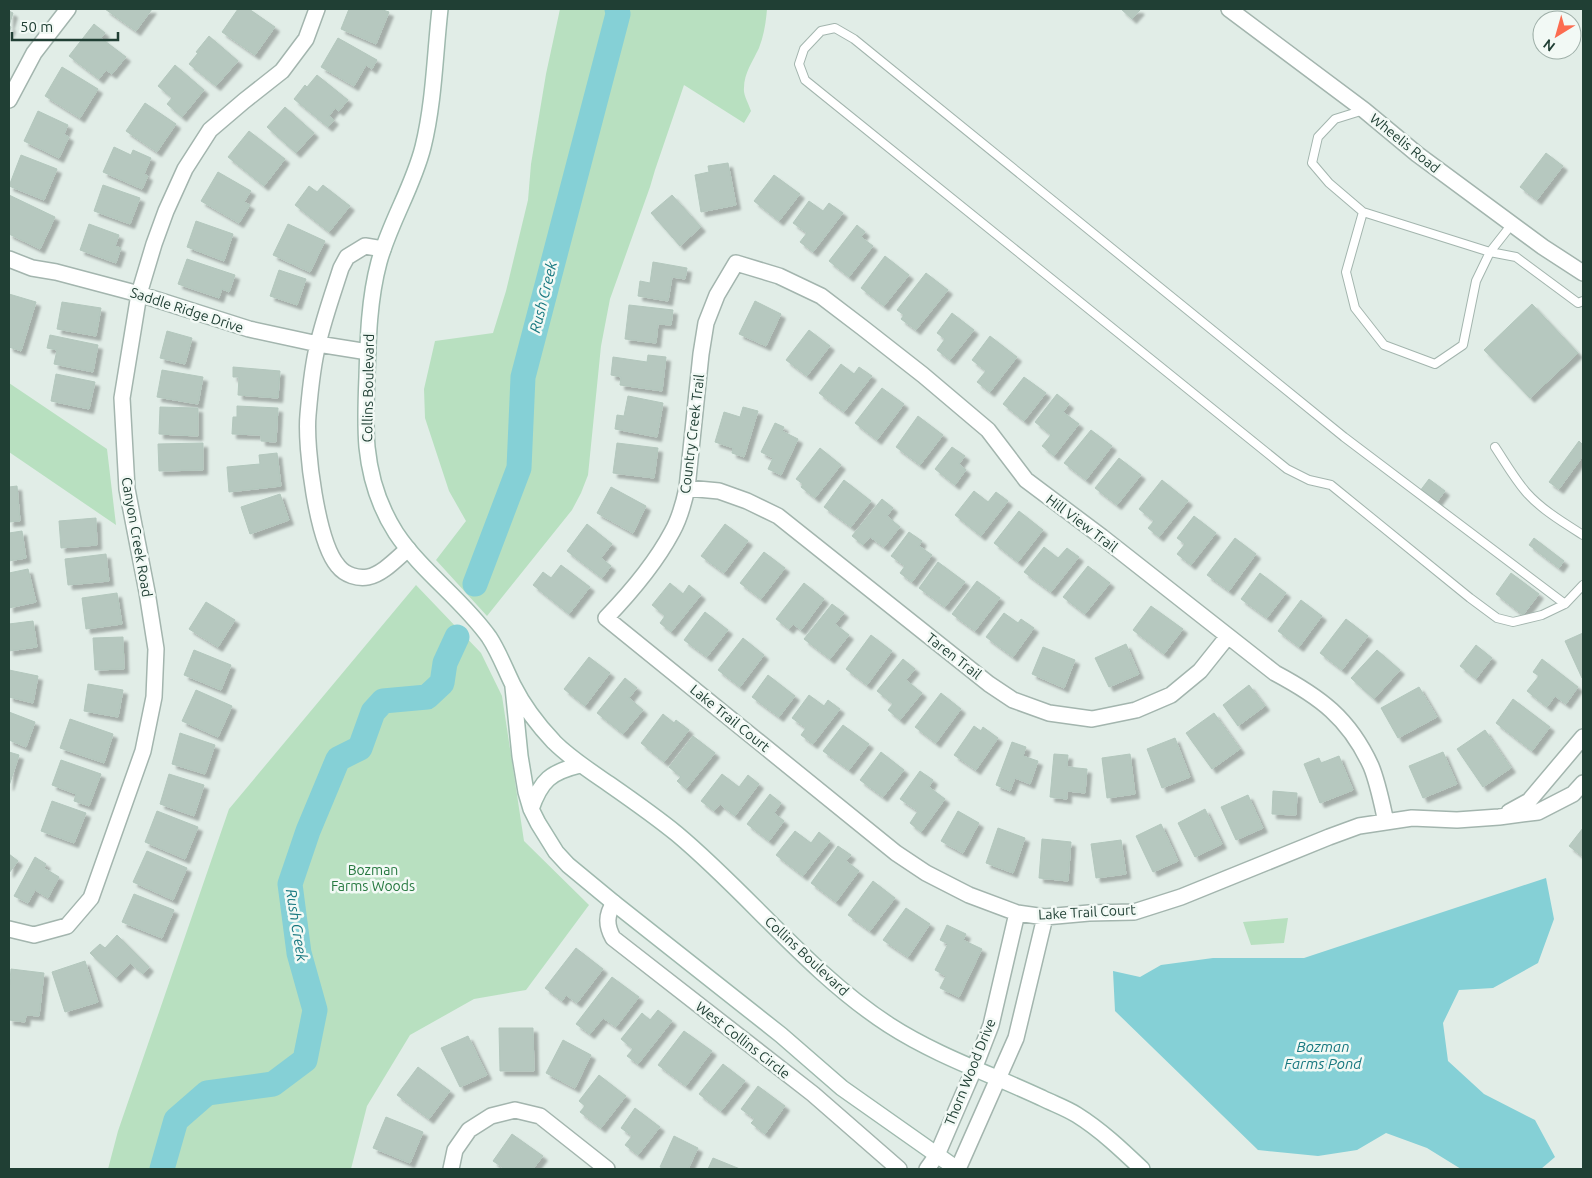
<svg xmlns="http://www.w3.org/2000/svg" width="1592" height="1178" viewBox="0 0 1592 1178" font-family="Ubuntu,sans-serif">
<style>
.green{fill:#b8e0c0}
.water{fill:#85d0d6}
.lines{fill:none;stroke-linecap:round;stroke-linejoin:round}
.river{stroke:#85d0d6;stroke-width:25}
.building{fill:#b6c8bf;stroke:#b3c7bd;filter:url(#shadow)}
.lane-casing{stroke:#a3b5ae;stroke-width:10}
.street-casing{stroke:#a3b5ae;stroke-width:18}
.secondary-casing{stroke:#9fb9ae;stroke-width:18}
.lane{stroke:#fff;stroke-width:8}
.street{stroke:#fff;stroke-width:15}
.secondary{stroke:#fff;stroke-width:15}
.labels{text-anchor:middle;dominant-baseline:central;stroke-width:5;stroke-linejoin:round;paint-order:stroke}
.street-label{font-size:14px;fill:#203f34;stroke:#f2f9f5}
.park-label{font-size:14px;fill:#277940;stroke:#f2f9f5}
.water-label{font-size:15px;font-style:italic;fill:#16777f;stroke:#f2f9f5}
</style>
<defs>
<filter id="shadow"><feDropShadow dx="4.5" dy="4.5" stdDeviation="1" flood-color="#0004"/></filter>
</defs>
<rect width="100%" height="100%" fill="#e1ede7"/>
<path class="green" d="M560,9H767C766,22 764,35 759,48C753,61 744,73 744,88C743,95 749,104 751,111L744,123L684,85L655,170L650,187L610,299L601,346L588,475L581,493L572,510L487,616L436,560L466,521L449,491L425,418L424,389L435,341L493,333L506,291L528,200L531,164L546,74Z
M9,383L107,449L116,525L9,452Z
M416,585L481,653L502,696L524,841L589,905L526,990L474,999L410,1035L367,1106L351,1169H108L118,1131L229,809Z
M1288,918L1284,943L1251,945L1243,922Z"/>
<path class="water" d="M1546,878L1554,919L1538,963L1493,988L1459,990L1443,1023L1448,1061L1484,1094L1535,1120L1555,1157L1541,1169H1461L1427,1148L1386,1133L1357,1150L1318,1156L1258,1150L1115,1011L1113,971L1140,977L1161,965L1213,958H1304Z"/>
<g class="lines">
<path class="river" d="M475,584L519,468L523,377L618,14L617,9
M162,1169L176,1120L207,1093L273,1084L305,1060L315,1010L299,953L290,884L308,831L338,759L360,748L373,712L383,701L427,697L442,683L445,663L457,637"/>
</g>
<path class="building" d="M105,9H152L136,31Z
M238,9H249L275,27L255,55L222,32Z
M349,9H380L389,12L376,44L341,29Z
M1121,9H1138L1140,10L1132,19Z
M9,11L13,13L9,26L11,27L9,33Z
M94,24L105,33L101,38L126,57L112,74L106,70L99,79L69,56Z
M209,36L238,61L216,86L189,64L198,53L196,52Z
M338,38L377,60L372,69L366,65L354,86L321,67Z
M175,65L204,90L182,117L167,104L172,98L158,86Z
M62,67L98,89L80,118L45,96Z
M317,75L348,100L339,111L335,108L329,116L334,120L328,127L294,99L305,85L307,87Z
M145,103L176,124L157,152L126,131Z
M285,107L314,133L296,153L267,127Z
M38,111L68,125L64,134L69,137L59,158L24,141Z
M249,131L285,159L264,186L228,157Z
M114,147L131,155L133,150L151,158L144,174L148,176L142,189L103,172Z
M1546,153L1563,166L1537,200L1520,187Z
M21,155L57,169L44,200L9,186Z
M728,163L736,205L701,212L695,175L709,172L708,166Z
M218,172L251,191L244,202L250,205L239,223L201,201Z
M774,175L800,194L779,221L754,201Z
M103,185L140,198L130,224L94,211Z
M323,185L350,206L329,232L295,205L309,186L317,192Z
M9,195L55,217L40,249L9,234Z
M672,195L701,227L680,246L651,213Z
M809,201L823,211L829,203L843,213L813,252L800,242L807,233L793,223Z
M196,221L233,234L224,261L187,247Z
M89,224L119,235L115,246L121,248L116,263L80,250Z
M288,224L325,241L310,272L273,255Z
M857,225L865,232L861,237L873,246L849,277L829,261Z
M885,256L909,275L884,306L861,288Z
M187,259L235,275L229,292L222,289L219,298L178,284Z
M653,262L687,268L685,279L672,277L668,301L638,296L640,281L650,283Z
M279,270L306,279L297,305L270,296Z
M926,273L948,290L916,330L901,319L904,315L897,310Z
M9,294L36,302L21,351L9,347Z
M755,301L781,314L766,346L739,334Z
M62,302L101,308L96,336L57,329Z
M1532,304L1578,353L1530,398L1484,350Z
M629,305L673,310L671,325L658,324L656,343L625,339Z
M952,313L974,330L950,360L937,350L945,339L937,333Z
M809,330L830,346L807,376L786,360Z
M167,331L192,338L185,364L160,358Z
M50,335L98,345L93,372L54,364L57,350L47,348Z
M990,336L1017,357L990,392L977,382L986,371L972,360Z
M648,355L666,357L662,391L620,385L621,377L611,375L613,357L647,362Z
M841,364L854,374L859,367L872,376L844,412L819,393Z
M233,367L280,371L278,398L238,395L239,377H233Z
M162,370L203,377L198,404L157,397Z
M56,374L95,382L89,409L51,401Z
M1024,377L1046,393L1024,421L1003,404Z
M882,388L904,404L877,440L855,423Z
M1057,394L1069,404L1063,412L1079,424L1054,456L1042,446L1051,435L1035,422Z
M628,396L663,403L657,437L615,429L617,415L624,416Z
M237,406L278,408L276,442L261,441V435L232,434L233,417H237Z
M160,407L198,408V436L159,434Z
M743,407L758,411L744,457L732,453L733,448L715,442L724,412L740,417Z
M918,416L943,435L920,465L896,447Z
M775,423L784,427L782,431L798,439L781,475L768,469L773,458L761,452Z
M1091,430L1112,446L1086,480L1064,463Z
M1579,441L1583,445V456L1559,489L1549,482Z
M203,443V470L159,471L158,444Z
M617,443L658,448L654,478L613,473Z
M952,447L965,456L959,464L966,470L955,485L935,469Z
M820,448L841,465L815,498L801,487L803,484L796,479Z
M277,453L281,486L229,492L227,467L260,464L259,455Z
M1119,458L1141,475L1117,505L1095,488Z
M1429,479L1445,491L1436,503L1420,491Z
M844,480L871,501L851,527L824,507Z
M1162,480L1188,501L1159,537L1148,528L1154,521L1139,509Z
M17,486L20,521L9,522V487Z
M611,487L646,506L633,533L597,513Z
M974,491L988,502L996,492L1008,501L981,536L955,515Z
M280,494L289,520L250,534L241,507Z
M882,499L893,508L887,516L900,527L884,547L870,537L863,545L852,536Z
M1019,511L1043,530L1018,562L994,543Z
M1194,516L1216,533L1191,565L1177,554L1185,544L1177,538Z
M96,518L97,545L61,548L59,521Z
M587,524L612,544L601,558L611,566L602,578L567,551Z
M725,524L748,541L724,573L701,556Z
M22,531L26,558L9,561V533Z
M909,532L922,541L919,546L932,555L912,582L900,573L905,566L891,556Z
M1235,538L1256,554L1229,591L1207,575Z
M1534,538L1564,561L1559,568L1529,545Z
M1044,547L1058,558L1067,548L1079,557L1051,592L1024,572Z
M764,552L785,568L761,599L740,583Z
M106,554L109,581L68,585L65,559Z
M938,562L965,582L945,607L919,588Z
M561,565L590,587L569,614L533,585L543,572L551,578Z
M1088,566L1110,583L1085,614L1063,597Z
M28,569L36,602L9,608V573Z
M1260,573L1286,593L1267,618L1241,599Z
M1511,573L1539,594L1523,615L1496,594Z
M977,581L1000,598L975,631L952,614Z
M670,583L683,594L689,585L701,595L671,632L660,623L665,616L652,605Z
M804,583L824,599L801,630L793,624L789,629L776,619Z
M117,593L122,624L86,629L82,598Z
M1301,600L1322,616L1299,647L1278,631Z
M206,602L235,620L218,647L189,629Z
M832,604L844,613L835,624L849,635L830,659L804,639Z
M1151,606L1183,629L1164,654L1133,630Z
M705,612L728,630L707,657L684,640Z
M1004,613L1018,623L1021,619L1034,628L1013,657L986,637Z
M1346,619L1368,636L1342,670L1320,653Z
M33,621L37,647L9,651V624Z
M1583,633V678H1582L1565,641Z
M871,635L892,651L867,685L846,669Z
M123,637L124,669L95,670L93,638Z
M743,638L764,655L740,687L718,670Z
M1126,644L1139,674L1109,687L1095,658Z
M1476,645L1492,658L1476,679L1460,666Z
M1043,647L1075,660L1064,688L1032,674Z
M194,650L231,665L221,690L184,675Z
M1377,650L1400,670L1374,699L1351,678Z
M589,657L610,673L585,706L564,689Z
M903,659L915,669L906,680L922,693L900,720L888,710L893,704L877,691Z
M1542,659L1578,687L1566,704L1555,696L1547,707L1527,691L1539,676L1533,672Z
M9,670L38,676L33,703L9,697Z
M768,675L795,696L779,717L752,697Z
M625,678L637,688L629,698L643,710L623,734L597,713Z
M88,684L123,690L118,717L84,711Z
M1249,685L1265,706L1238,726L1223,705Z
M1419,687L1437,717L1398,738L1381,708Z
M196,690L232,706L218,737L182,721Z
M941,693L961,709L936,743L915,727Z
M809,695L824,706L828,700L840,709L813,744L801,735L806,728L792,718Z
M1513,699L1550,727L1532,751L1496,723Z
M9,712L35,722L26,747L9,740Z
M1214,713L1240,749L1212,769L1186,733Z
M663,714L674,723L676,720L689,730L664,762L641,743Z
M70,719L113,734L104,763L60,748Z
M843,725L869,744L849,770L823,751Z
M974,726L981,731L983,727L998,738L976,770L954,755Z
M1485,730L1511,768L1483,787L1457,749Z
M180,733L215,745L205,774L172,764Z
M693,736L715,753L686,789L677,781L681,777L669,767Z
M1175,738L1190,777L1162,788L1147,749Z
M1012,742L1026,747L1023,756L1038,761L1030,784L1015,778L1010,791L996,785Z
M9,752L19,755L9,786Z
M881,752L904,770L883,797L860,780Z
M1443,752L1457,784L1423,798L1409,766Z
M1054,754L1068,755L1067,767L1087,769L1085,793L1067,791V799L1050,797Z
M1130,754L1135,794L1107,798L1102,758Z
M1339,756L1353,790L1320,803L1304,764L1319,758L1321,763Z
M61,760L101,774L89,806L74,801L76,794L52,785Z
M920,771L933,780L929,787L945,799L921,832L910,823L918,811L900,799Z
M169,774L204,785L194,816L160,804Z
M722,774L739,787L748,775L759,784L735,816L720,804L714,811L701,801Z
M1273,791L1297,793L1296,815L1272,814Z
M770,794L781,803L774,813L784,821L769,841L747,824Z
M1248,795L1263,828L1236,840L1221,807Z
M52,801L86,813L74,843L41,831Z
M1205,809L1222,844L1195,857L1178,823Z
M157,811L198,827L185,859L145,842Z
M958,811L979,823L963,853L941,841Z
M1161,824L1178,861L1153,872L1136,836Z
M998,828L1025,838L1013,873L986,863Z
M1583,828V857L1569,846Z
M795,831L811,843L819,832L830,841L803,876L776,855Z
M1042,839L1071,842L1068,881L1039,878Z
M1121,840L1126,874L1096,878L1091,844Z
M838,846L851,855L846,861L859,871L836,902L811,883Z
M147,851L187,868L173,900L133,882Z
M9,854L18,861L9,873Z
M35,857L46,864L44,868L59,877L48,898L35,890L28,903L14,896Z
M873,881L895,898L870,931L848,915Z
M134,894L174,910L162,938L122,922Z
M906,908L930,924L908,957L883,940Z
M947,925L966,934L963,940L982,949L959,997L940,988L946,976L935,970L948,944L940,940Z
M117,935L149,967L143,974L130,963L116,978L90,953L100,944L105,948Z
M576,948L603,969L577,1003L566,995L562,1001L545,988Z
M85,961L98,1002L65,1012L52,972Z
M11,969L44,973L39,1016L26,1015L25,1022L9,1020V991Z
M612,977L639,997L616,1027L603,1018L590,1034L576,1024Z
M658,1010L672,1021L638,1064L627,1056L633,1049L621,1039L642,1013L650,1020Z
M499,1028H533L534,1071H500Z
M684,1031L712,1051L686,1086L658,1065Z
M468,1036L487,1075L460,1087L441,1048Z
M563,1040L591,1055L575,1088L546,1073Z
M723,1064L745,1081L721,1111L699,1094Z
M418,1067L450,1091L429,1119L397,1095Z
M599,1075L626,1096L601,1128L580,1112L585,1106L579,1101Z
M758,1086L785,1106L765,1134L751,1123L755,1119L741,1109Z
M635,1108L660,1127L638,1155L625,1145L632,1136L621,1128Z
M386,1117L423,1132L410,1163L373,1148Z
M512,1134L543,1156L533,1169H505L493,1161Z
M674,1136L698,1148L688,1169H665L660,1167Z
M713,1158L740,1169H708Z"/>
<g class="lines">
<defs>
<path id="lane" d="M1364,110L1335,119L1318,137L1312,163L1329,183L1363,212L1490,252L1512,224
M1363,212L1346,272L1355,308L1384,345L1435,364L1463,345L1476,281L1490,252L1516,257L1578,303L1583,301
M1495,447C1505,462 1514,478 1526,492C1542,510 1564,523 1583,535
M1565,604L1344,437L854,39L835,28L821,31L804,49L799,64L805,80L1287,469L1309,480L1331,485L1470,598L1497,618L1513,622L1542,615L1565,604L1583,585"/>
<path id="street" d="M1229,9L1364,110L1417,154L1543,247L1583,273
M9,100L34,53L68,9
M383,249L365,246L347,257L341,268C333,293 324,318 318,344C312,367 310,392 308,415C305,447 317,542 338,566C345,575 358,579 368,577C383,574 397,558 408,549
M9,259L32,268L56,272L139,294L249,329L318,344L368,352
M687,488L719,491L747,501L778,516L989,684L1013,700L1049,713L1092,719L1136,710L1171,695L1200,671L1228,636
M1509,812L1529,801L1583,737
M1386,822C1382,804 1378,783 1371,766C1349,718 1320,697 1275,673L1102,537L1026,480L988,430L923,375L863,328L821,296L779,276L736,263L717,295L706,323L701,354L687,488C684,502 680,518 672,532C655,564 631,592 606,618L896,853L926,873L969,895L1017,913L1045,917L1089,913L1134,912L1181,897L1329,837L1359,826L1412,818L1457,820L1499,817L1538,812L1573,794L1583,783
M614,903C606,915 606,925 613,938L813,1094L899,1169
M9,929L34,935L67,926L91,898L143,751L154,697L156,649L147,592L127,489L122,398L139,294L154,244L166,211L185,169L210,130L244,101L282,71L306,39L317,9
M451,1169L455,1150L469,1130L491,1116L515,1110L540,1116L607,1169
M927,1169L937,1155L974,1069L991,1025L1017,913
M958,1169L1016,1038L1045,917"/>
<path id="secondary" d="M440,9C435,53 434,103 423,147C413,187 390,222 379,262C369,299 368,339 367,377C366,400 365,423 367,447C370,477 380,508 396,533C422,572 462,599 489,637C499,652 505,669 513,685C523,705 538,725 554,742C570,758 590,771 609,784C632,800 655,816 677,834C750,895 809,973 889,1025C937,1056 991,1074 1042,1098C1054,1104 1066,1108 1077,1115C1101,1130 1122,1150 1142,1169
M513,687L520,756L526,792L531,809L538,823L556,852L568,865L614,903L781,1035L842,1088L957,1169
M531,809C541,780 551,772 580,765"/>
</defs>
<use href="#lane" class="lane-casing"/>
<use href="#street" class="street-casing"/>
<use href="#secondary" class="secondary-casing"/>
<use href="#lane" class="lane"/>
<use href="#street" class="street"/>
<use href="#secondary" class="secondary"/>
</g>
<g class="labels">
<g class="street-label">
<text transform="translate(1405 143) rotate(39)">Wheelis Road</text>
<text transform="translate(187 310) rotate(18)">Saddle Ridge Drive</text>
<text transform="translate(368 388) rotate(-89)">Collins Boulevard</text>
<text transform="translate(692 434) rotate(-83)">Country Creek Trail</text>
<text transform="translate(1082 523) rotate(37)">Hill View Trail</text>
<text transform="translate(137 537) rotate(80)">Canyon Creek Road</text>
<text transform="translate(954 656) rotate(38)">Taren Trail</text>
<text transform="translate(730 718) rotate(39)">Lake Trail Court</text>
<text transform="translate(1087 912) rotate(-3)">Lake Trail Court</text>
<text transform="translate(807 956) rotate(43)">Collins Boulevard</text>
<text transform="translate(743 1040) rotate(38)">West Collins Circle</text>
<text transform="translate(970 1072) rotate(-68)">Thorn Wood Drive</text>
</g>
<g class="park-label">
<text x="373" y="870">Bozman<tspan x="373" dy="16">Farms Woods</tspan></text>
</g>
<g class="water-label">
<text transform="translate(543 297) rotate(-76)">Rush Creek</text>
<text transform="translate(297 925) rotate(81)">Rush Creek</text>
<text x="1323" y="1046">Bozman<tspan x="1323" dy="17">Farms Pond</tspan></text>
</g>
</g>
<rect width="1592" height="1178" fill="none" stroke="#203f34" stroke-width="20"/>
<g transform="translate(1557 35) rotate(217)"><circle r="24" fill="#f2f9f5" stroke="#9eafa8"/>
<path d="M0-4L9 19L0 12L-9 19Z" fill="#fc6c50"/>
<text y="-8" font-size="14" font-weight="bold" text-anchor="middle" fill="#203f34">N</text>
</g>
<path d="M12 32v8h106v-8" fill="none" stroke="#203f34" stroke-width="2.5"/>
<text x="20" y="32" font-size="15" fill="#203f34" stroke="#f2f9f5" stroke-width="4" paint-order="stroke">50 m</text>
</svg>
